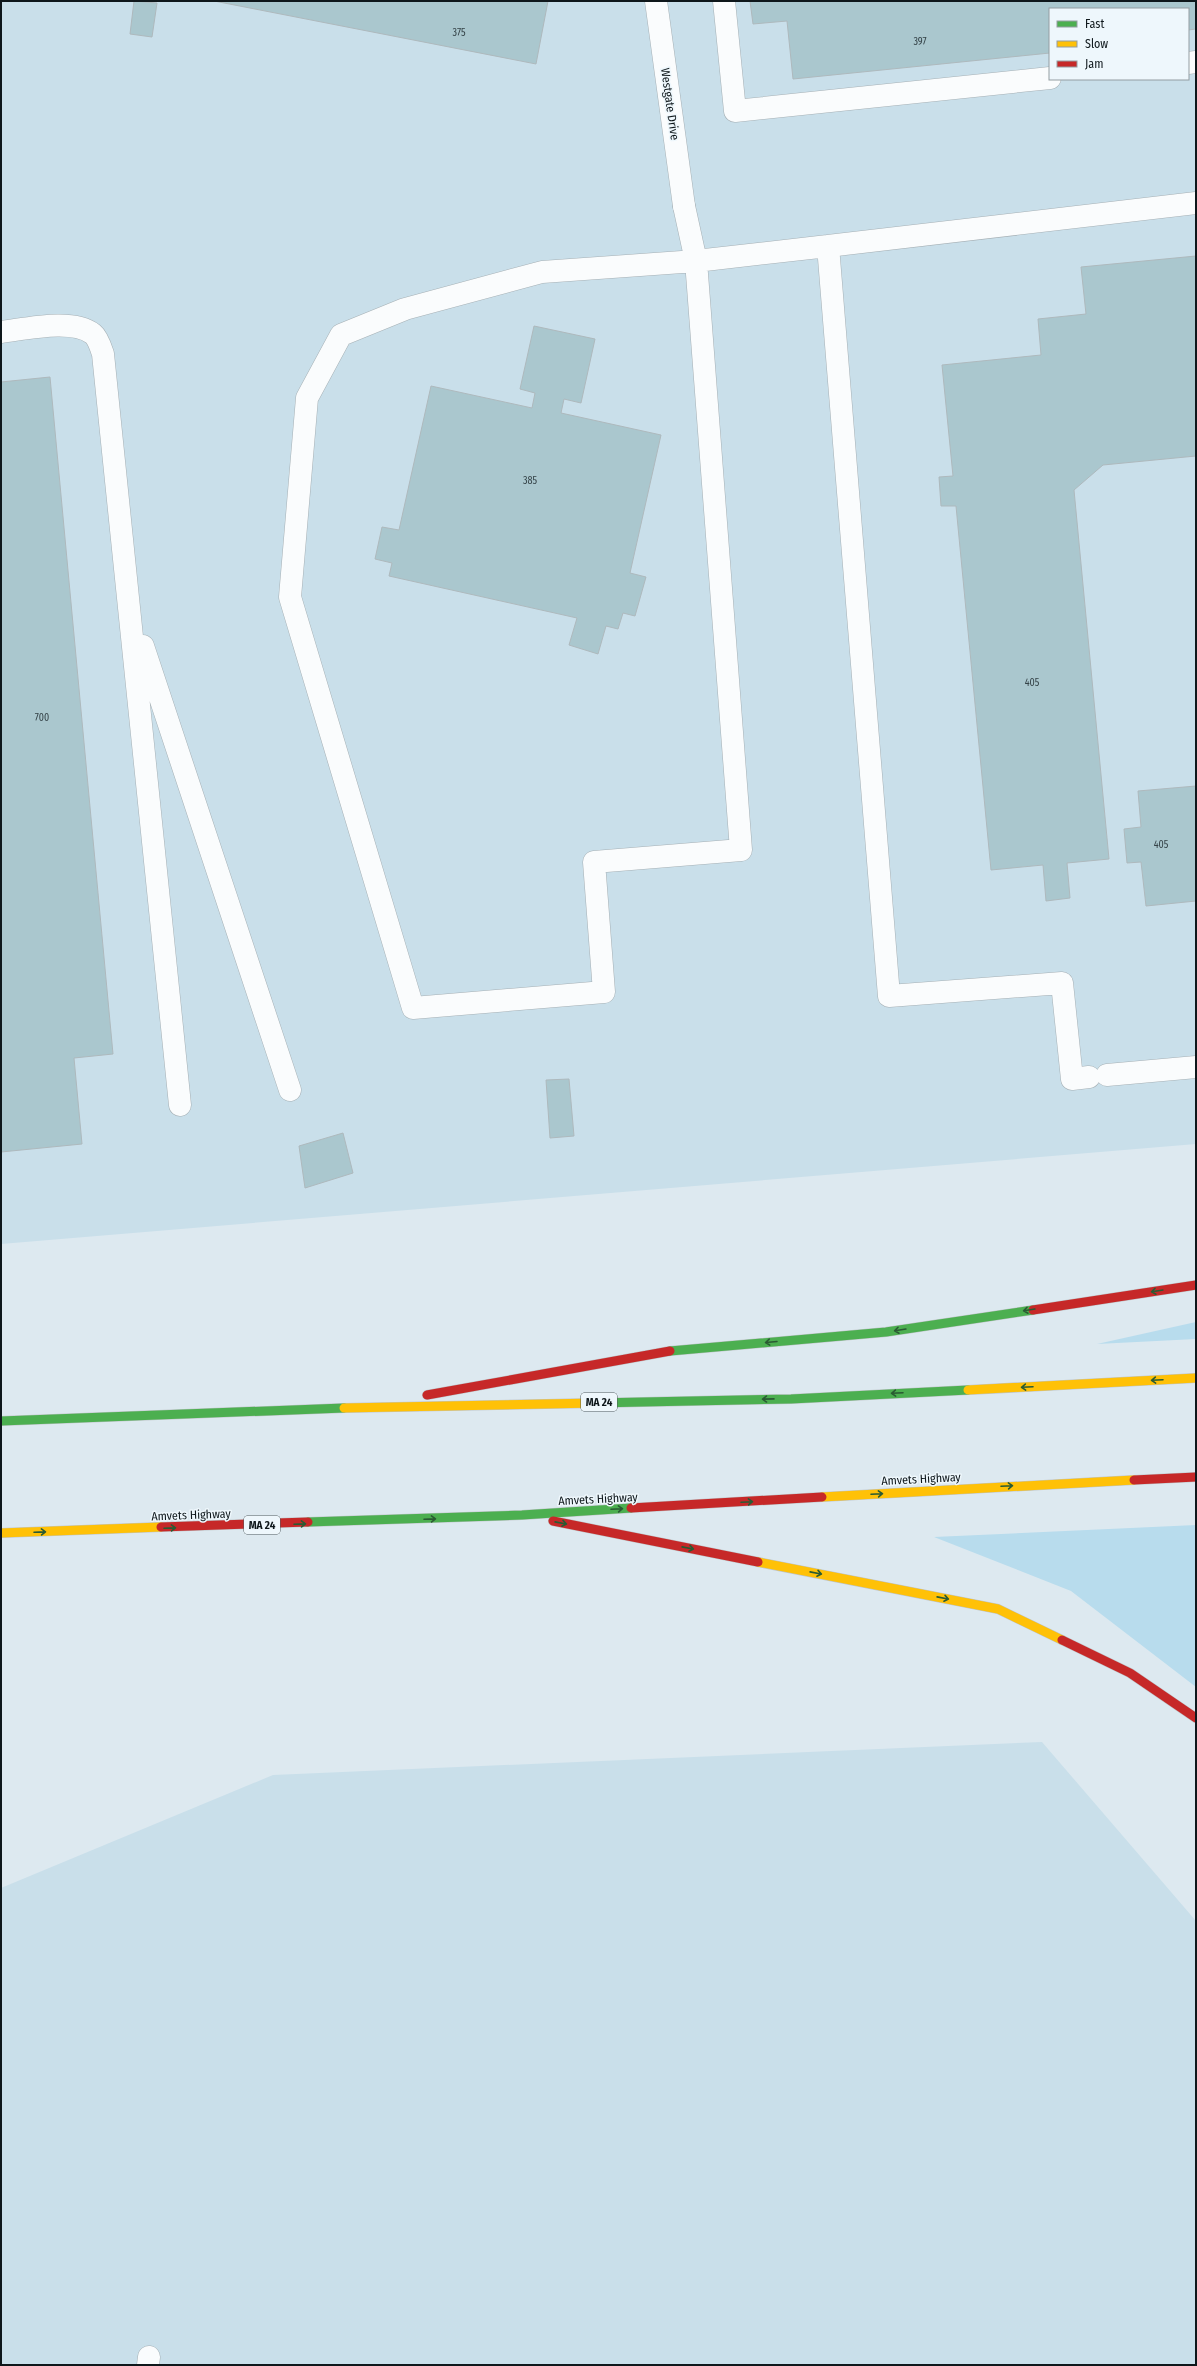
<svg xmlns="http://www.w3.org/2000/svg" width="1197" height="2366" viewBox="0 0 1197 2366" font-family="'Fira Sans Condensed',sans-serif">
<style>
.built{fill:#c9dfea;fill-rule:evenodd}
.green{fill:#b8dced}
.building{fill:#aac7ce;stroke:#aeb9bd}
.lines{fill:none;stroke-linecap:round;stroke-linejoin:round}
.lane-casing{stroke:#a6b0b5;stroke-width:23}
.street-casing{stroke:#a6b0b5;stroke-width:23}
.fast-casing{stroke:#bec4c7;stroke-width:10}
.slow-casing{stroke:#bec4c7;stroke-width:10}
.jam-casing{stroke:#bec4c7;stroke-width:10}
.lane{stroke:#fafcfd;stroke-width:22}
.street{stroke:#fafcfd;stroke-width:22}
.fast{stroke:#4caf50;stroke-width:9}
.slow{stroke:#ffc107;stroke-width:9}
.jam{stroke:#c62828;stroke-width:9}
.oneway{stroke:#2a5b33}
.labels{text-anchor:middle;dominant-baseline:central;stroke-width:3;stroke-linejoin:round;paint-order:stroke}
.number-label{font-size:10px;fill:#354348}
.shield{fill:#eef7fc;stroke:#515a5e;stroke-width:1}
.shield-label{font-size:11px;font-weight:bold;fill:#0e171b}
.street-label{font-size:12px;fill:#0e171b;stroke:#eef7fc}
</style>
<rect width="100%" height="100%" fill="#dde9f0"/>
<path class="built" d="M1,1H1196V1144L1,1244ZM1050,9H1188V79H1050Z
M1042,1742L1196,1921V2365H1V1888L273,1775Z"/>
<path class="green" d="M1196,1322V1339L1097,1344Z
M1196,1525V1687L1071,1591L934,1537Z"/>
<path class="building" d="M134,1L157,3L152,37L130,34Z
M214,1H548L536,64Z
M750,1H1196V29L1188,30V9H1050V53L793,79L787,21L753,24Z
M1196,256V456L1103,465L1074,490L1109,859L1067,863L1070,898L1046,901L1043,865L991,870L956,506H941L939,477L953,476L942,365L1041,355L1038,319L1086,314L1081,267Z
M534,326L595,339L581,403L564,399L561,413L661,435L630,573L646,577L635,616L623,613L618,629L606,626L598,654L569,645L577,618L389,576L392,563L375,559L382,527L399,530L431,386L532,408L535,393L520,389Z
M50,377L113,1054L74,1058L82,1144L1,1152V382Z
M1196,786V901L1146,906L1141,862L1127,863L1124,829L1141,827L1138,791Z
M569,1079L574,1136L550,1138L546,1080Z
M343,1133L353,1173L305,1188L299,1146Z"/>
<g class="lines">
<defs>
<path id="lane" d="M724,1L735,111L1050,78
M1188,63L1196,62
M684,206L696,261L828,246L889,996L1062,983L1072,1079L1089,1077
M828,246L1196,203
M696,261L741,850L594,862L604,992L413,1008L290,597L307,398L341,335L405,309L542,272Z
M1,332C26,329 73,318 93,334C98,338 101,348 103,354L180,1105
M143,646L290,1090
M1107,1075L1196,1067
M148,2365L149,2357"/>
<path id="street" d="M656,1L684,206"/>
<path id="fast" d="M670,1351L886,1332L1033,1310
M595,1403L791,1399L968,1390
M1,1421L344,1408
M308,1522L522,1515L631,1508"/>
<path id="slow" d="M968,1390L1196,1378
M344,1408L595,1403
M822,1497L1134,1480
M1,1533L161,1527
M758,1562L998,1609L1062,1640"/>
<path id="jam" d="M1033,1310L1196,1285
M427,1395L670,1351
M1134,1480L1196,1477
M631,1508L822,1497
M553,1521L758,1562
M161,1527L308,1522
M1062,1640L1130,1673L1196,1718"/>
</defs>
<use href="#lane" class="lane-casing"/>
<use href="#street" class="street-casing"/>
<use href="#fast" class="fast-casing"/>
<use href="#slow" class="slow-casing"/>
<use href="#jam" class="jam-casing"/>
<use href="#lane" class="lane"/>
<use href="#street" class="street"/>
<use href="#fast" class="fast"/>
<use href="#slow" class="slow"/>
<use href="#jam" class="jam"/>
</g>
<defs><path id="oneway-shaft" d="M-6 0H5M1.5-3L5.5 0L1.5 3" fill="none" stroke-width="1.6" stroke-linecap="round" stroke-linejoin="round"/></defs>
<g class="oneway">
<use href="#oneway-shaft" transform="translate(1157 1291) rotate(171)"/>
<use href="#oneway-shaft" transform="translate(1029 1310) rotate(171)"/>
<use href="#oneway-shaft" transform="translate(900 1330) rotate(171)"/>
<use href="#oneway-shaft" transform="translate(771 1342) rotate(175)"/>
<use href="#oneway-shaft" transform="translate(1157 1380) rotate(177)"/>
<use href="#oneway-shaft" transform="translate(1027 1387) rotate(177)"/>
<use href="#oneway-shaft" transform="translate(897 1393) rotate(177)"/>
<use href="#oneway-shaft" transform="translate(768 1399) rotate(179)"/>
<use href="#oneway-shaft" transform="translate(1007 1486) rotate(-3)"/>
<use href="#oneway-shaft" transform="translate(877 1494) rotate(-3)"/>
<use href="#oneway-shaft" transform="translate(747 1502) rotate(-3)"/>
<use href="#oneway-shaft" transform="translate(617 1509) rotate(-3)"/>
<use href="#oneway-shaft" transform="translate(430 1519) rotate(-2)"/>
<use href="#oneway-shaft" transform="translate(561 1523) rotate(11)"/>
<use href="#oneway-shaft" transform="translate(300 1524) rotate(-2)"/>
<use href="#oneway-shaft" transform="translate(170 1528) rotate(-2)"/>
<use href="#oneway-shaft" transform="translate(40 1532) rotate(-2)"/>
<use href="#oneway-shaft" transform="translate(688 1548) rotate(11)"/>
<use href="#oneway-shaft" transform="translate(816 1573) rotate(11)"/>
<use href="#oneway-shaft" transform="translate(943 1598) rotate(11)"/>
</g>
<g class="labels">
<g class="number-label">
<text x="459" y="33">375</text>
<text x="920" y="42">397</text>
<text x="530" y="481">385</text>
<text x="1032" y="683">405</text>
<text x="42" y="718">700</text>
<text x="1161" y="845">405</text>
</g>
<g class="shield">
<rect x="581" y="1393" width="36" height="18" rx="3"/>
<rect x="244" y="1516" width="36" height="18" rx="3"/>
</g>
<g class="shield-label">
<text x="599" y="1402">MA 24</text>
<text x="262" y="1525">MA 24</text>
</g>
<g class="street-label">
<text transform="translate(670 104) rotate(82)">Westgate Drive</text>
<text transform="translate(921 1479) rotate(-3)">Amvets Highway</text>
<text transform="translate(598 1499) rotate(-3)">Amvets Highway</text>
<text transform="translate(191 1515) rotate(-2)">Amvets Highway</text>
</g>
</g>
<rect width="1197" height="2366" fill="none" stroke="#0e171b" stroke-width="4"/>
<rect x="1049" y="8" width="140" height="72" fill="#eef7fc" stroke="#949da2"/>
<rect x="1057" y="21" width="20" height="6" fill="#4caf50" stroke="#949da2"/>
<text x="1085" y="28" font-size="12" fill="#0e171b">Fast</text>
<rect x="1057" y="41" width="20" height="6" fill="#ffc107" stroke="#949da2"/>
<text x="1085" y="48" font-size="12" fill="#0e171b">Slow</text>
<rect x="1057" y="61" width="20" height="6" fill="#c62828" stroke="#949da2"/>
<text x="1085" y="68" font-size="12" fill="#0e171b">Jam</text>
</svg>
